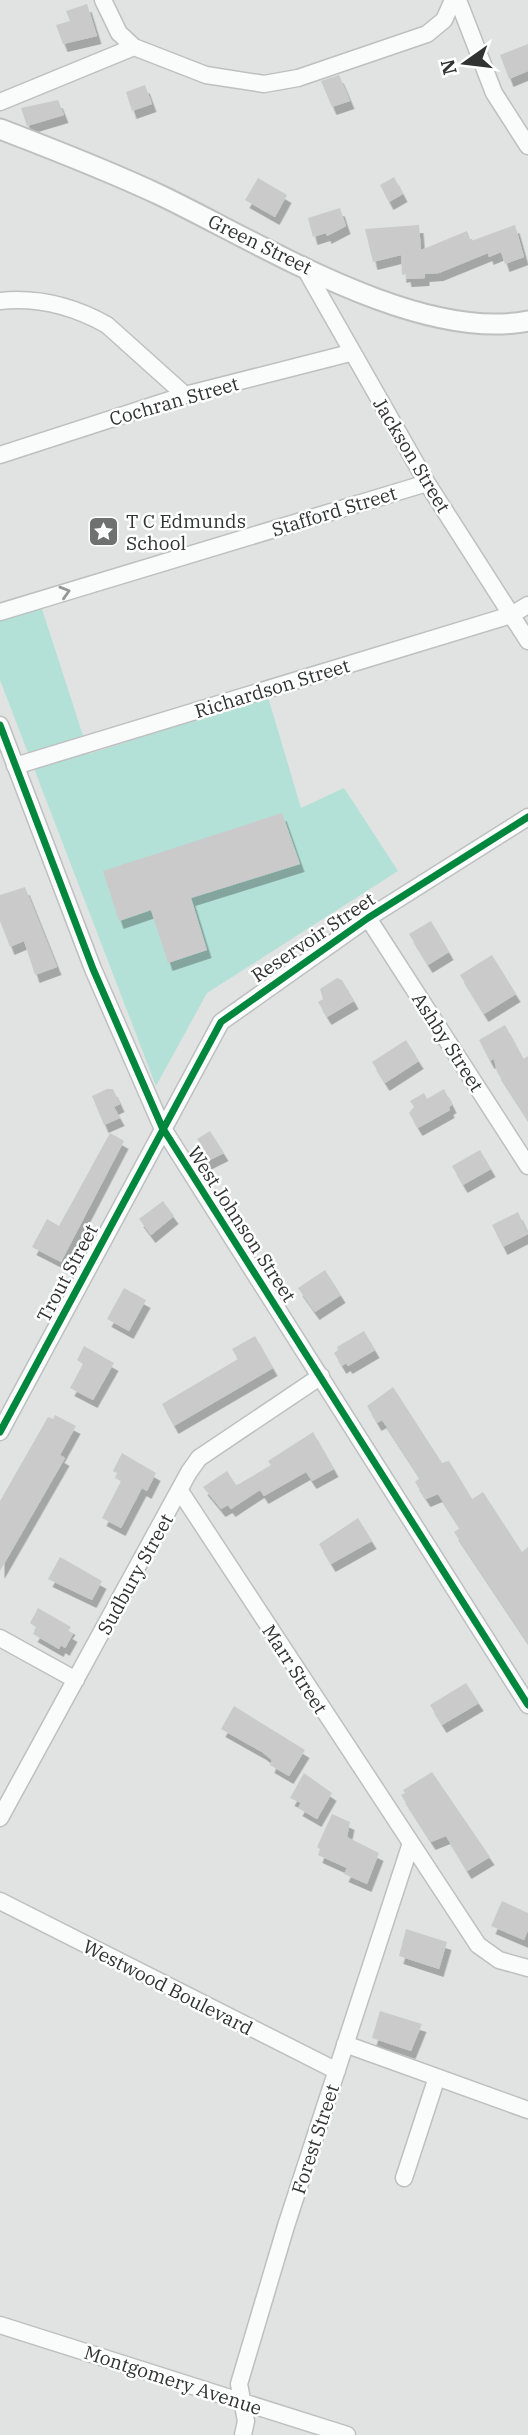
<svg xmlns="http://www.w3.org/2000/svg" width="528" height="2435" viewBox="0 0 528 2435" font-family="'IBM Plex Serif',serif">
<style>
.green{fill:#b3e1d7}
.building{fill:#cacaca;filter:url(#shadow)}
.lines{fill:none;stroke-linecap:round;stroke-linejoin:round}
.minor-casing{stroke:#bec0bf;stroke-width:19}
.tertiary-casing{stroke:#bec0bf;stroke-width:23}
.minor{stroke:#fafbfb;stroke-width:16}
.tertiary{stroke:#fafbfb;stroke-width:19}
.cycleway-casing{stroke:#fff;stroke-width:11}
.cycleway{stroke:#00873e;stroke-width:7}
.oneway{stroke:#969796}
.labels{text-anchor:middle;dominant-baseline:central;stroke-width:5;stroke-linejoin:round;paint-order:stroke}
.street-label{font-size:19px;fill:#313332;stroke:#fff}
.poi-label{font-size:19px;fill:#313332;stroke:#fff;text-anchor:start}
</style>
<defs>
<filter id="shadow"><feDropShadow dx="4.5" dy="8" stdDeviation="0" flood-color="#0004"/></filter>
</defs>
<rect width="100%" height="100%" fill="#e0e3e2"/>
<path class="green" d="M41,606L89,754L268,697L301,808L344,788L398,871L207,993L156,1086L0,680V618Z"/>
<path class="building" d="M87,4L97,36L63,44L56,25L70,21L66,11Z
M528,44V71L509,79L500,55Z
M339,75L350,101L332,107L321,81Z
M145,85L152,104L132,111L126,92Z
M58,100L64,115L27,126L21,108Z
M394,177L403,194L389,202L380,185Z
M258,178L287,195L275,217L245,200Z
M340,208L346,226L327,236L326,233L313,237L308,218Z
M419,225L421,250L467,231L471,241L515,225L524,257L505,264L501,252L489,257L488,253L439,273L425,274V278L407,279L406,274L402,275L401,255L373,262L365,229Z
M282,813L300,864L191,898L207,950L168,963L151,910L119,921L103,871Z
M25,887L57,967L35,975L24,941L10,947L0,921V895Z
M431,921L449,952L428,965L409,934Z
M492,955L516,994L484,1014L460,975Z
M337,978L342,980L354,1001L327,1017L318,1002L323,999L320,989Z
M505,1025L523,1059L528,1056V1120L497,1072L494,1059L490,1061L479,1040Z
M406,1040L419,1061L385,1083L372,1062Z
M107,1089H113L120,1104L114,1107L120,1118L104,1125L92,1096Z
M444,1089L452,1105L449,1107L450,1110L418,1128L409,1113L414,1107L410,1101L424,1093L427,1099Z
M210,1131L224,1153L206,1162L197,1148L201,1145L197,1139Z
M110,1133L124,1141L61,1262L32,1247L47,1219L59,1226Z
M480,1150L491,1169L463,1185L452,1166Z
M163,1201L174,1216L151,1235L139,1219Z
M518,1212L528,1234L503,1247L492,1225Z
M325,1270L341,1295L315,1312L298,1288Z
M124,1288L146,1300L129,1331L107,1319Z
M364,1331L375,1350L348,1366L346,1363L342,1366L334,1353L338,1350L337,1347Z
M255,1336L273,1368L174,1426L162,1404L238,1359L232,1349Z
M84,1346L114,1363L93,1400L70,1388L83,1364L77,1360Z
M393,1387L442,1463L449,1461L472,1499L483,1492L522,1552L528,1547V1643L454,1532L460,1528L438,1494L426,1499L415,1482L420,1478L382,1420L377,1423L367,1406Z
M55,1415L76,1426L60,1455L65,1458L0,1571V1501L48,1417L53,1419Z
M313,1432L334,1469L312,1481L306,1472L264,1496L260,1490L231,1509L228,1505L221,1509L203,1487L227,1471L236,1485L239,1484L271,1465L268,1461Z
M122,1453L156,1473L147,1491L142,1488L121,1528L102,1518L121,1481L115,1478L117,1473L113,1471Z
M358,1518L372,1541L331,1564L319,1544Z
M60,1557L102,1581L92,1600L48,1579Z
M38,1608L71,1627L68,1631L73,1634L65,1648L61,1645L59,1649L33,1634L37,1628L30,1623Z
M466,1683L479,1703L442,1725L430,1705Z
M234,1706L305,1750L289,1776L270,1765L272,1760L262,1752L221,1729Z
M432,1772L490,1857L467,1871L446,1836L431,1842L401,1795L405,1793L403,1790Z
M304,1773L332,1793L317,1819L298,1808L301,1803L290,1798Z
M332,1814L350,1822L347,1837L379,1853L367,1884L344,1874L347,1868L318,1855L320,1849L317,1847Z
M502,1901L528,1913V1930L524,1940L491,1926Z
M406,1929L447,1942L439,1969L399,1956Z
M380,2011L422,2024L411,2051L372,2038Z"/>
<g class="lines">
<defs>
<path id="minor" d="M103,0L119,33L134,47
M458,0L494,93L528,146
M0,102L134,47L206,75L264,84L298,78L427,34L444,20L453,0
M303,265L427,483L528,641
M0,301C38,297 73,306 107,325L185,395
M0,455L185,395L350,353
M0,612L427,483
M0,725L93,969L162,1127L528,1705
M15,766L511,615L528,605
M368,918L528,1166
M0,1432L221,1022L368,918L528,817
M180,1491L478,1945L499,1960L528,1968
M0,1638L76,1680
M0,1818L189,1472L199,1458L321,1376
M0,1901L337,2071
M345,2044L528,2110
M404,2178L437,2077
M0,2325L347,2435
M243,2435L246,2421L239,2384L286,2226L410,1846"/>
<path id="tertiary" d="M0,129C55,150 109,171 162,196C260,243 418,343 528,321"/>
</defs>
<use href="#minor" class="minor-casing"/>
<use href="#tertiary" class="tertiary-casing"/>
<use href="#minor" class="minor"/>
<use href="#tertiary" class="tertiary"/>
<defs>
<path id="cycleway" d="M0,725L93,969L162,1127L528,1705
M0,1432L221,1022L368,918L528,817"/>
</defs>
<use href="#cycleway" class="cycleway-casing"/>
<use href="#cycleway" class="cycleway"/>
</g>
<defs><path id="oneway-chevron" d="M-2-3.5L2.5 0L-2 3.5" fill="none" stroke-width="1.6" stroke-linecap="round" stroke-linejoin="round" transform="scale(1.75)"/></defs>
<use class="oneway" href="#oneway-chevron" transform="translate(65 592) rotate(-17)"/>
<defs>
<symbol id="sight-square" viewBox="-11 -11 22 22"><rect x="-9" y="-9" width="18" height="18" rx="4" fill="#6e7170" stroke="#fff"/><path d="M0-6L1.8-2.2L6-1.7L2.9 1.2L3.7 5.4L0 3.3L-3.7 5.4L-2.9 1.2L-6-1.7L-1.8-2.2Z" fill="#fff"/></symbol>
</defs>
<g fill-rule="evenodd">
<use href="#sight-square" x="86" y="514" width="35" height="35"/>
</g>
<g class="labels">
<g class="street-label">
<text transform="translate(260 244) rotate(26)">Green Street</text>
<text transform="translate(174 401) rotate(-16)">Cochran Street</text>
<text transform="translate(412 455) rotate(59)">Jackson Street</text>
<text transform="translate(334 511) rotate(-17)">Stafford Street</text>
<text transform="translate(272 688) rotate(-17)">Richardson Street</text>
<text transform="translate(313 937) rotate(-34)">Reservoir Street</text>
<text transform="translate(448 1042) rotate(57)">Ashby Street</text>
<text transform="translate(242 1224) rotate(57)">West Johnson Street</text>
<text transform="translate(67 1273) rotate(-62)">Trout Street</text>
<text transform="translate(135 1574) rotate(-61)">Sudbury Street</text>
<text transform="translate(295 1669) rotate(57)">Marr Street</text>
<text transform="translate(168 1987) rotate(27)">Westwood Boulevard</text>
<text transform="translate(315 2139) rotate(-72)">Forest Street</text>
<text transform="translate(173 2380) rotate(18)">Montgomery Avenue</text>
</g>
<g class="poi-label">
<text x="126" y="521">T C Edmunds<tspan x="126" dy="22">School</tspan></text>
</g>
</g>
<g transform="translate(465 63) rotate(256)" stroke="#ffffff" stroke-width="5" paint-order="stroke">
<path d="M0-5L12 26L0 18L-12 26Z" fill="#313332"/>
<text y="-10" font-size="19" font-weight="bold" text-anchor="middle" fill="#313332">N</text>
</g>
</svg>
